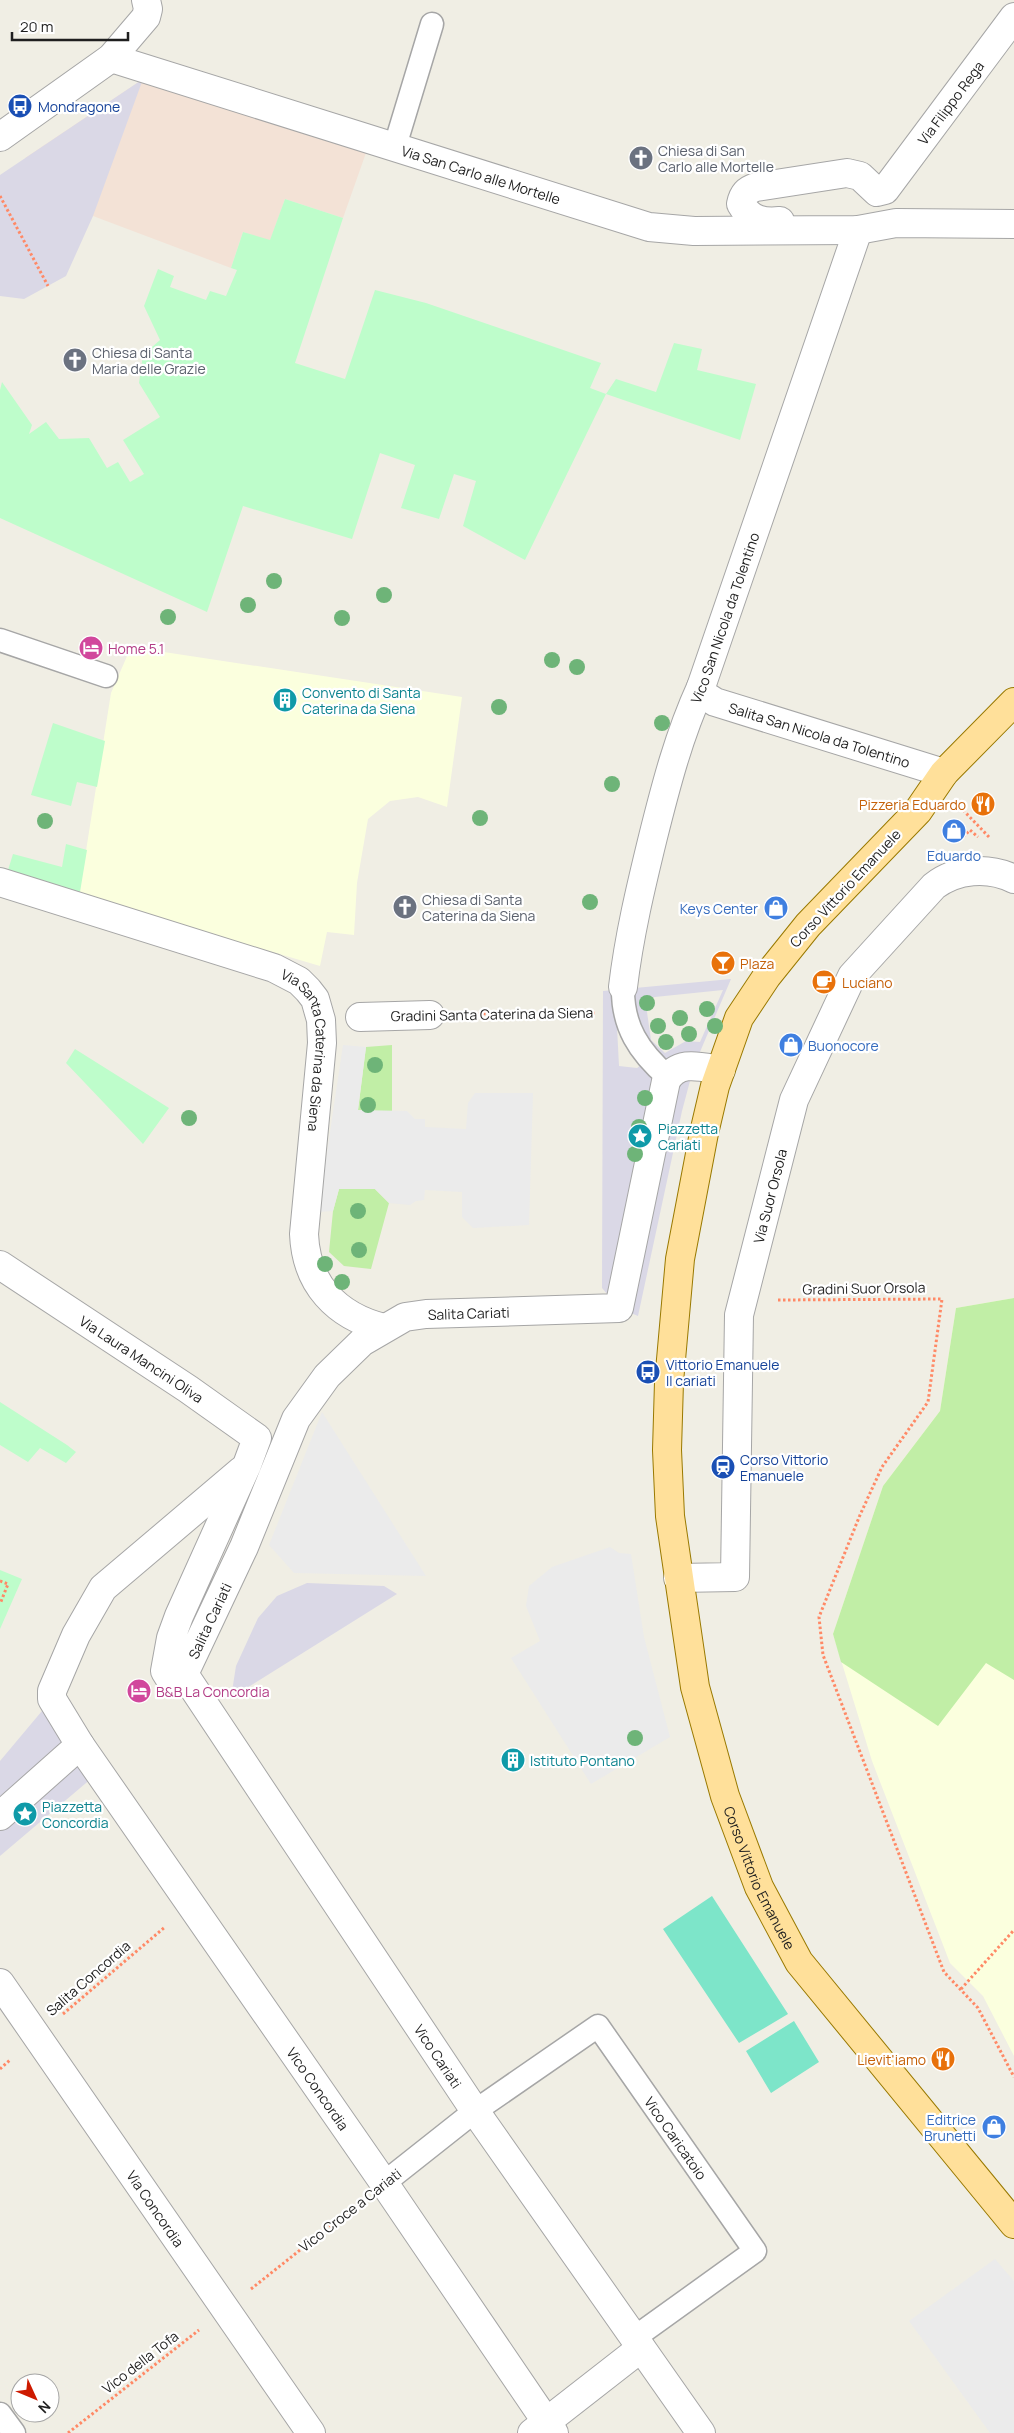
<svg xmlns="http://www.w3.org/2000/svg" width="1014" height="2433" viewBox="0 0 1014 2433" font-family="Manrope,sans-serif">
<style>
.education{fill:#fbffde}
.military{fill:#f3e2d6}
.grass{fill:#c1eea6}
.park{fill:#befdcb}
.pitch{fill:#7de5c9}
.parking{fill:#ebebeb}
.plaza{fill:#dad8e6;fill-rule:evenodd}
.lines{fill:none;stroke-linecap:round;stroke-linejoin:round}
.lane-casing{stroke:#a6a6a6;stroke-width:25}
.street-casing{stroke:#a6a6a6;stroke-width:30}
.primary-casing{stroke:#997900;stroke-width:30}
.path{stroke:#ff8966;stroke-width:3;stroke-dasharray:2.5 2.5;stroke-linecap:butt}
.lane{stroke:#fff;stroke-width:22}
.street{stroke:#fff;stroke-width:28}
.primary{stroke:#ffe09a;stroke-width:28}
.tree{fill:#6eb478}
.labels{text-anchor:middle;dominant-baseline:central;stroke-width:4.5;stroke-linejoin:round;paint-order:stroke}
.street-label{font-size:14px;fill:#1f1f1f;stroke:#fff}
.transit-label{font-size:14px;fill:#164399;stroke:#fff;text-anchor:start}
.worship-label{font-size:14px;fill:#5b616d;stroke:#fff;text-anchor:start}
.hotel-label{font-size:14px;fill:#b23c85;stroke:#fff;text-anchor:start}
.culture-label{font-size:14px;fill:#0d838f;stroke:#fff;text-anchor:start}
.food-label{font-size:14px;fill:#c56008;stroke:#fff;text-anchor:end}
.shop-label{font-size:14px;fill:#366cbe;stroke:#fff;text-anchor:end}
</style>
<rect width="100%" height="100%" fill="#f0eee4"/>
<path class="education" d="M131,647L462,697L447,807L418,797L390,801L368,819L357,883L354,935L327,932L320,966L79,895L111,693Z
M1014,1298V2056L983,1996L950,1963L872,1761L833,1634L883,1486L940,1411L956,1308Z"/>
<path class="military" d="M143,79L367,150L343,218L285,199L270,241L243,232L231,268L93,216L25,158Z"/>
<path class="grass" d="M392,1045V1112L358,1110L366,1047Z
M339,1189H375L389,1203L371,1269L344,1266L329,1252L333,1211Z
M1014,1298V1680L986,1663L938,1726L841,1662L833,1634L883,1486L940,1411L956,1308Z"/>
<path class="park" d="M285,199L343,218L295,363L345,379L375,290L426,303L601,363L590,388L606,394L616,379L656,392L674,343L702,349L697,370L756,384L740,440L606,394L525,560L463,526L476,481L454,474L439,519L401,508L415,465L380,453L352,539L243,506L207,612L0,518V390L2,382L32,425L29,434L46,422L59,439L89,438L107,468L118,462L130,482L144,474L123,440L160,417L139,383L143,355L160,340L144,306L158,269L174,276L170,287L206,300L210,291L226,296L237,270L231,268L243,232L270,240Z
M53,723L105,741L97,787L77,782L71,806L31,795Z
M66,844L87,850L80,892L8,870L13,854L62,867Z
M75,1049L169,1108L143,1144L66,1063Z
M0,1402L67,1445L76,1452L66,1463L40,1448L28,1462L0,1445Z
M0,1570L22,1579L0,1629Z"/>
<path class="pitch" d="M712,1896L788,2014L739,2043L663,1929Z
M794,2021L819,2062L771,2093L746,2051Z"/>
<path class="parking" d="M343,1045L366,1047L358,1110L407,1111L415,1119H425V1127L466,1129L468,1103L475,1093H533L529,1225L473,1228L462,1217V1192L425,1190L424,1200L416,1201L410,1205L389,1203L375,1189H339L333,1211L318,1212Z
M322,1412L426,1576L294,1573L269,1545Z
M610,1547L619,1553L631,1554L644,1637L670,1737L591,1784L511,1658L540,1641L526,1606L529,1586L552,1567Z
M995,2259L1014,2281V2433H990L909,2321Z"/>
<path class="plaza" d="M143,79L93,216L66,276L24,299L0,296V175Z
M731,979L694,1066L682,1111L638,1316L619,1308L602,1288L603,991ZM723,990L700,1042L686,1041L665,1053L651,1040L645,998ZM617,1027L644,1063L637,1068L619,1066Z
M307,1583L384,1586L397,1594L231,1698L236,1666L258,1618L277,1596Z
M52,1699L99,1772L0,1856V1761Z"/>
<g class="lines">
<defs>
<g id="lane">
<path d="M395,146L432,24"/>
<path d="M0,640L106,676"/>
<path d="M623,987C622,1026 639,1052 668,1077"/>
<path id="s1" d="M384,2183L475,2111L598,2026L755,2251L634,2338"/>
<path d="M0,2414L14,2433"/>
</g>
<g id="street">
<path id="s2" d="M111,58L649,227L694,231L858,230L896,223L1014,224"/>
<path d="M0,137L111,58L146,17L148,9L146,0"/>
<path id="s3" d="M780,221C764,223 750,220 741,204C743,194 747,190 756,187L847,173L860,176L877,192L885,190L1014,17"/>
<path id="s4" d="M701,687L704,695L715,702L944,773"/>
<path id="s5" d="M0,882L274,968L299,981L308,990L315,999L321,1020L322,1043L304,1234C306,1284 336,1316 384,1328"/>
<path id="s6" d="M623,987C629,936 641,886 653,837C666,785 679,735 701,687L858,230"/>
<path d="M360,1017L430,1015"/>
<path id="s7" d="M0,1265L188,1389L257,1438L247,1465L179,1616L171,1638L165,1671L170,1679L177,1680L184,1674L244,1547L296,1419L327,1376L362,1342L405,1317L426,1314L619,1308L666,1081C678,1059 701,1067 721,1070"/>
<path id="s8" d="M241,1471L103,1588L76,1635L52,1691V1699L80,1745L384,2183L554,2433"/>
<path id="s9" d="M678,1578L735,1577L739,1315L794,1100L852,976L934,886C956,869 988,866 1014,879"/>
<path id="s10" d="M184,1674L475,2111L701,2433"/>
<path d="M0,1816L80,1745"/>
<path id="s11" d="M0,1983L311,2433"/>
<path d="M532,2433L641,2348"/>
</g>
<g id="primary">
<path id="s12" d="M1014,702L944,773L918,811L808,925L767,976L739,1018L715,1086L704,1133L680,1259L669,1382L667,1450L670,1516L695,1687L725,1796L759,1887L799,1962L1014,2224"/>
</g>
</defs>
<use href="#lane" class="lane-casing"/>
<use href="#street" class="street-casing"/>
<use href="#primary" class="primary-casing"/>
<path class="path" d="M0,196L48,286
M963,810L989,837
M963,837L970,830L978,837
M463,1014L595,1013
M778,1300L942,1299L928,1402L882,1467L860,1515L819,1617L823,1655L944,1972L978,2008L1014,2077
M0,1581L8,1584L0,1604
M961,1989L1014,1930
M63,2014L165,1927
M0,2069L11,2059
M251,2289L358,2204
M68,2433L199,2330"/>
<use href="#lane" class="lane"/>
<use href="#street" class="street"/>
<use href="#primary" class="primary"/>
</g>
<g class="tree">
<circle cx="274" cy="581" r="8"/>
<circle cx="384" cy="595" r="8"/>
<circle cx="248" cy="605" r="8"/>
<circle cx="168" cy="617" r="8"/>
<circle cx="342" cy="618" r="8"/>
<circle cx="552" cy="660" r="8"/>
<circle cx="577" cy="667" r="8"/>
<circle cx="499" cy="707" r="8"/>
<circle cx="662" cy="723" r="8"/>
<circle cx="612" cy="784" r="8"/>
<circle cx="480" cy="818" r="8"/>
<circle cx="45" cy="821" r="8"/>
<circle cx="590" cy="902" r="8"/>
<circle cx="647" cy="1003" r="8"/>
<circle cx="707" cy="1009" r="8"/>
<circle cx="680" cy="1018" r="8"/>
<circle cx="658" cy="1026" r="8"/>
<circle cx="715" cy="1026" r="8"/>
<circle cx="689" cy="1034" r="8"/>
<circle cx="666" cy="1042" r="8"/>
<circle cx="375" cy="1065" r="8"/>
<circle cx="645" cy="1098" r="8"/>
<circle cx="368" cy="1105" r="8"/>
<circle cx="189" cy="1118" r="8"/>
<circle cx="639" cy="1127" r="8"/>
<circle cx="635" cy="1154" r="8"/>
<circle cx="358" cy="1211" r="8"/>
<circle cx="359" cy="1250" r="8"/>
<circle cx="325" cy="1264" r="8"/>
<circle cx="342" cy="1282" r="8"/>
<circle cx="635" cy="1738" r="8"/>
</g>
<defs>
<symbol id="bus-disc" viewBox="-11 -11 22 22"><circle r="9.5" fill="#1a4fb4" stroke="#fff"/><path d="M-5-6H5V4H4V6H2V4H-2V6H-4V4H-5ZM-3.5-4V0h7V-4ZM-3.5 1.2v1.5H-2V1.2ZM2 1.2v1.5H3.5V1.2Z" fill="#fff"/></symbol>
<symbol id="church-disc" viewBox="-11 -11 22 22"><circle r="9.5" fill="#6b7280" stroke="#fff"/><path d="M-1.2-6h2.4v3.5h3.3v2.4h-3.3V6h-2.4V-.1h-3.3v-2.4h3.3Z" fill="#fff"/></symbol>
<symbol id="hotel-disc" viewBox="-11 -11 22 22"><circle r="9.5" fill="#d1479c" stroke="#fff"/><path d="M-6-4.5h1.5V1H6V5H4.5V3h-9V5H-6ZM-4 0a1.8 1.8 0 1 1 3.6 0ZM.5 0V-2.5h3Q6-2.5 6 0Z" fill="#fff"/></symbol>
<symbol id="building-disc" viewBox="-11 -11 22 22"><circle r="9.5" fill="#0f9aa8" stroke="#fff"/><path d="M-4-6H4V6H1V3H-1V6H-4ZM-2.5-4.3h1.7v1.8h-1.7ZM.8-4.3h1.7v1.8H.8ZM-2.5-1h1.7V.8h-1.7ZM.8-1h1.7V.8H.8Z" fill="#fff"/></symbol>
<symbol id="restaurant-disc" viewBox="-11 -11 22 22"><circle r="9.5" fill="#e8710a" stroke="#fff"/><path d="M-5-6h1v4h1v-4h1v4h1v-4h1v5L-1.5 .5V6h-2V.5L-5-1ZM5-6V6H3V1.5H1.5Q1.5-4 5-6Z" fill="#fff"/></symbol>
<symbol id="shop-disc" viewBox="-11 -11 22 22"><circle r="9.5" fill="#3f7fe0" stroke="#fff"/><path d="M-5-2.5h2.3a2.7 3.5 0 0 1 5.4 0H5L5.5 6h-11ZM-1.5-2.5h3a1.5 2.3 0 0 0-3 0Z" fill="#fff"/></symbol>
<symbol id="bar-disc" viewBox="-11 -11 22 22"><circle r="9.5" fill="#e8710a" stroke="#fff"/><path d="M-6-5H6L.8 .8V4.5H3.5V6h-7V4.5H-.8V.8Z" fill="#fff"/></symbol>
<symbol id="cafe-disc" viewBox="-11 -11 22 22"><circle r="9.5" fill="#e8710a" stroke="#fff"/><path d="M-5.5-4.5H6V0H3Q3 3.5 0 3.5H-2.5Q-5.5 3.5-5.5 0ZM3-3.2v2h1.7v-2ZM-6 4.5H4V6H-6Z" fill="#fff"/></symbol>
<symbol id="sight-disc" viewBox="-11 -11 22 22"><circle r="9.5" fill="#0f9aa8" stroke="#fff"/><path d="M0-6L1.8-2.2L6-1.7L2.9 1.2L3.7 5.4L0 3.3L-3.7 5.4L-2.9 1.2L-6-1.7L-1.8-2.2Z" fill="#fff"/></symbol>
<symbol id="station-disc" viewBox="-11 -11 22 22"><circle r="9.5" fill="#1a4fb4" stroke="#fff"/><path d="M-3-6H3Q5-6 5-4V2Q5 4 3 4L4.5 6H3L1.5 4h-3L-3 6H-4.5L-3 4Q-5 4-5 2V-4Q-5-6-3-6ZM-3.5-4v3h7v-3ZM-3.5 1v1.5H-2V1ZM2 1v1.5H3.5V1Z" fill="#fff"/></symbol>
</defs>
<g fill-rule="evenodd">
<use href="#bus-disc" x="6" y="92" width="28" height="28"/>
<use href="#church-disc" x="627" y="144" width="28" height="28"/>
<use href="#church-disc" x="61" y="346" width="28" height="28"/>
<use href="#hotel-disc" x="77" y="634" width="28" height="28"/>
<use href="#building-disc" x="271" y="686" width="28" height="28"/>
<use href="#restaurant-disc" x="969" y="790" width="28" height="28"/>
<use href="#shop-disc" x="940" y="817" width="28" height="28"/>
<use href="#church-disc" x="391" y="893" width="28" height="28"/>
<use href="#shop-disc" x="762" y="894" width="28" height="28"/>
<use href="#bar-disc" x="709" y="949" width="28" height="28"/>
<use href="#cafe-disc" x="810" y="968" width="28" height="28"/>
<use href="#shop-disc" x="777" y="1031" width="28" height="28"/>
<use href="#sight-disc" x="626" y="1122" width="28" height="28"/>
<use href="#bus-disc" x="634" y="1358" width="28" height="28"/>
<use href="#station-disc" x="709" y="1453" width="28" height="28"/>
<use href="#hotel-disc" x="125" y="1677" width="28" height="28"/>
<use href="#building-disc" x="499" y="1746" width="28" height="28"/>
<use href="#sight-disc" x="11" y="1800" width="28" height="28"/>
<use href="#restaurant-disc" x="929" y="2045" width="28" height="28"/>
<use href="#shop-disc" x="980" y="2113" width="28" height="28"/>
</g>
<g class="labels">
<g class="street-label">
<text stroke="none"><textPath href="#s3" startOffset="316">Via Filippo Rega</textPath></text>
<text stroke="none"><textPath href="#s2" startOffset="388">Via San Carlo alle Mortelle</textPath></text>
<text stroke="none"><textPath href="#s6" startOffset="384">Vico San Nicola da Tolentino</textPath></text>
<text stroke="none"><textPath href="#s4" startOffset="131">Salita San Nicola da Tolentino</textPath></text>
<text transform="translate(845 888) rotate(-47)">Corso Vittorio Emanuele</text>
<text transform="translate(492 1014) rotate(-1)">Gradini Santa Caterina da Siena</text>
<text stroke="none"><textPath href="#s5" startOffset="385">Via Santa Caterina da Siena</textPath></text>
<text stroke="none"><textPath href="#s9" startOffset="442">Via Suor Orsola</textPath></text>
<text transform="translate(864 1288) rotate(-1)">Gradini Suor Orsola</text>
<text stroke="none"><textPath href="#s7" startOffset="1081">Salita Cariati</textPath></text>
<text stroke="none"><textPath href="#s7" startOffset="170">Via Laura Mancini Oliva</textPath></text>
<text stroke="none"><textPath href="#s7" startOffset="646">Salita Cariati</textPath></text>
<text stroke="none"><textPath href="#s12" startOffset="1301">Corso Vittorio Emanuele</textPath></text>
<text transform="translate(88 1978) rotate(-41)">Salita Concordia</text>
<text stroke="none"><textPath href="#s10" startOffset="459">Vico Cariati</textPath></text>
<text stroke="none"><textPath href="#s8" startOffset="776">Vico Concordia</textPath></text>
<text stroke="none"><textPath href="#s1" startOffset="402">Vico Caricatoio</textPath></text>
<text stroke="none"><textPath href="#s11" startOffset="274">Via Concordia</textPath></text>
<text transform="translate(350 2210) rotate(-38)">Vico Croce a Cariati</text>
<text transform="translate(140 2362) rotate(-38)">Vico della Tofa</text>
</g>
<g class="transit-label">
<text x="38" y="106">Mondragone</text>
<text x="666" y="1364">Vittorio Emanuele<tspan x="666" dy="16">II cariati</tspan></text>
<text x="740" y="1459">Corso Vittorio<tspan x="740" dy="16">Emanuele</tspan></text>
</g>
<g class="worship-label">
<text x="658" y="150">Chiesa di San<tspan x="658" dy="16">Carlo alle Mortelle</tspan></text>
<text x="92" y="352">Chiesa di Santa<tspan x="92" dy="16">Maria delle Grazie</tspan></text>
<text x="422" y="899">Chiesa di Santa<tspan x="422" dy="16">Caterina da Siena</tspan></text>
</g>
<g class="hotel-label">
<text x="108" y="648">Home 5.1</text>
<text x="156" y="1691">B&amp;B La Concordia</text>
</g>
<g class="culture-label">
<text x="302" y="692">Convento di Santa<tspan x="302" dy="16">Caterina da Siena</tspan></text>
<text x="658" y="1128">Piazzetta<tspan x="658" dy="16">Cariati</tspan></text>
<text x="530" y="1760">Istituto Pontano</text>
<text x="42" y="1806">Piazzetta<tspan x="42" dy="16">Concordia</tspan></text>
</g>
<g class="food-label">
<text x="966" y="804">Pizzeria Eduardo</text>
<text x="740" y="963" text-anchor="start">Plaza</text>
<text x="842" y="982" text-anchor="start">Luciano</text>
<text x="926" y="2059">Lievit'iamo</text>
</g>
<g class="shop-label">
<text x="954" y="855" text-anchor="middle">Eduardo</text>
<text x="758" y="908">Keys Center</text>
<text x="808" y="1045" text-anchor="start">Buonocore</text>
<text x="976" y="2119">Editrice<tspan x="976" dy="16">Brunetti</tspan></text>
</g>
</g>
<g transform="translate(35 2398) rotate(134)"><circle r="24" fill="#ffffff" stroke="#a5a5a5"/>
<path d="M0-4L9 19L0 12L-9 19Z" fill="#cd1a00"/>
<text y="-8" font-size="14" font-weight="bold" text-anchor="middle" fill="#1f1f1f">N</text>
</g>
<path d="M12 32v8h116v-8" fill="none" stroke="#1f1f1f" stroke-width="2.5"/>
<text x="20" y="32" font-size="15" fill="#1f1f1f" stroke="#ffffff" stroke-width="4" paint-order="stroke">20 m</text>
</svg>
